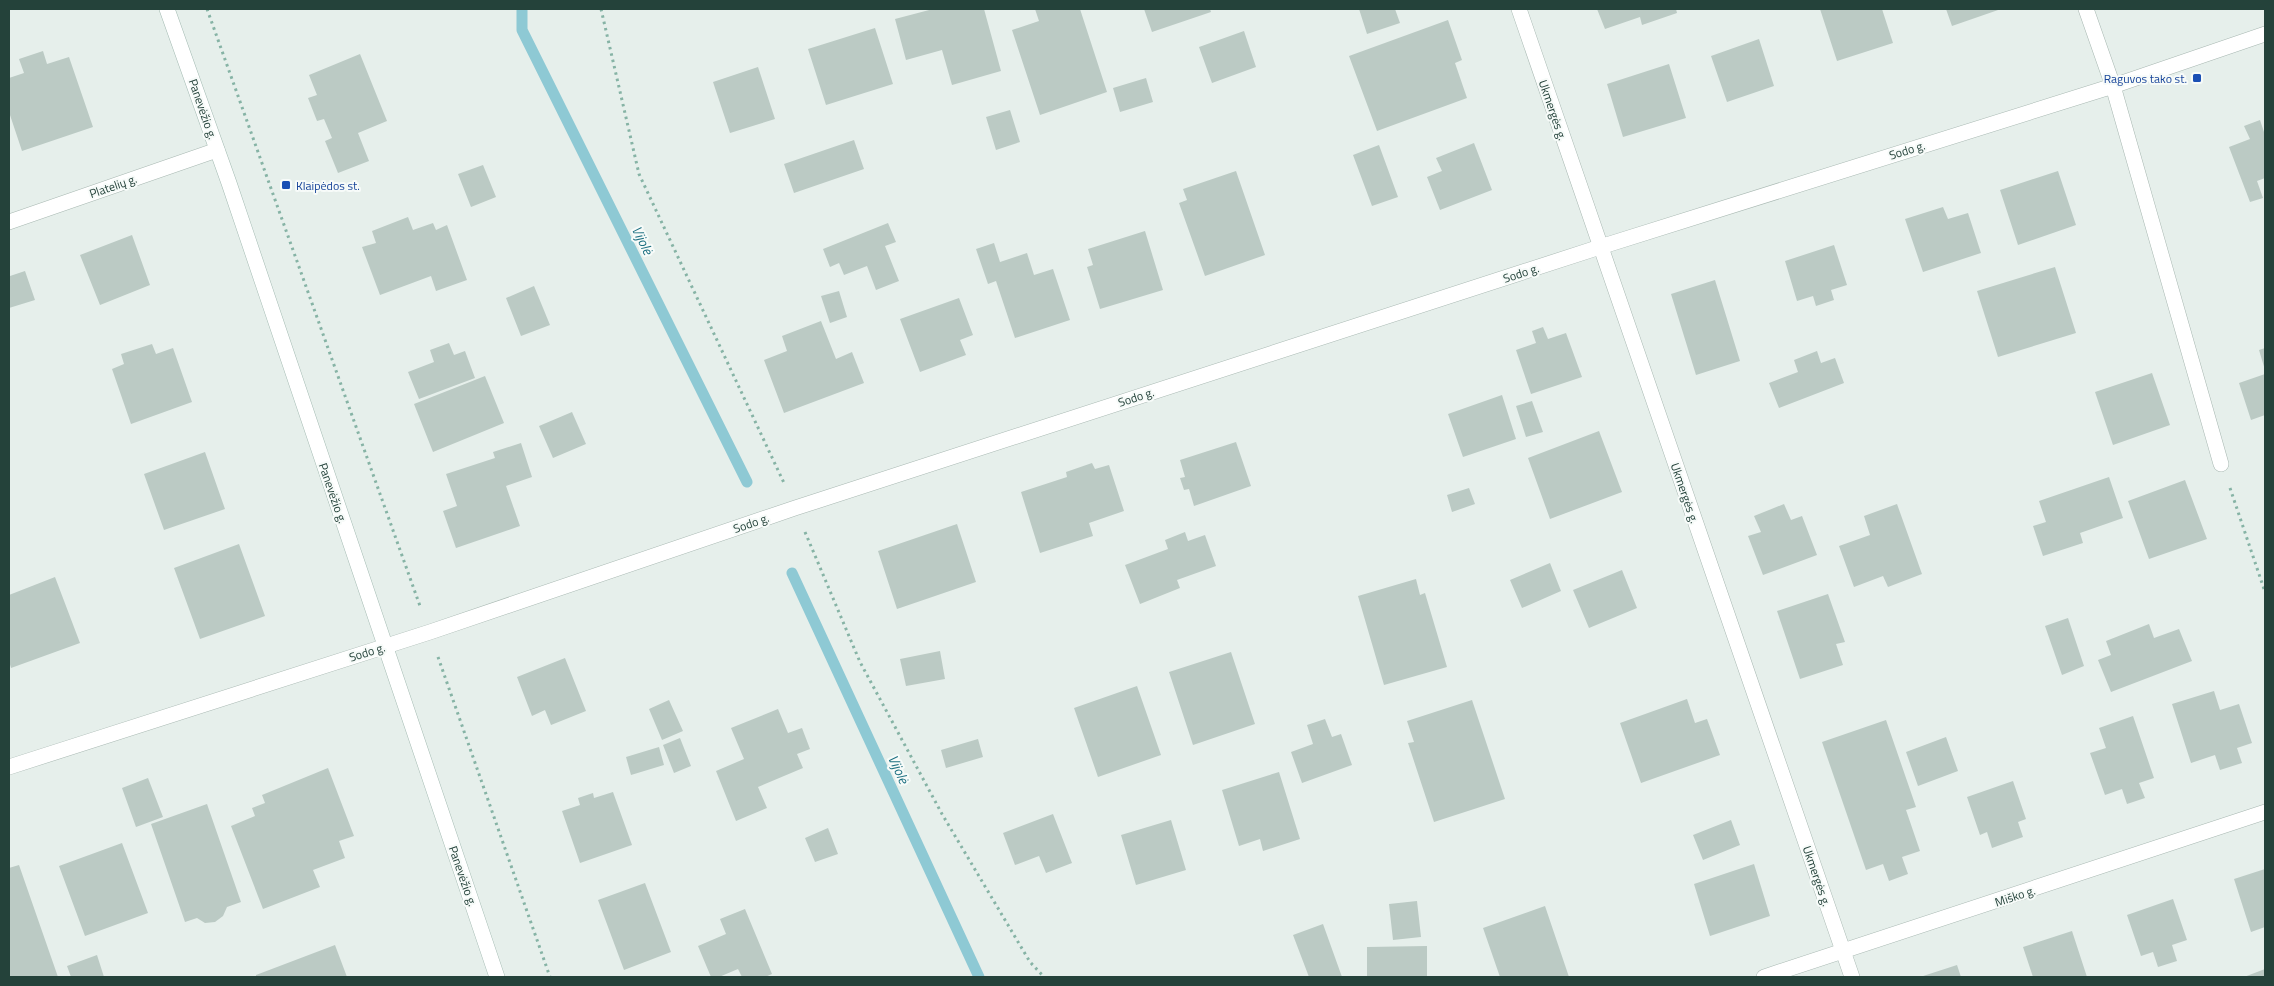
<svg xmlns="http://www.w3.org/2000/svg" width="2274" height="986" viewBox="0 0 2274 986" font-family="'Titillium Web',sans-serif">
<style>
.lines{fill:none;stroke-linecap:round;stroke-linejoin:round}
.stream{stroke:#8ec9d4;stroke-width:11}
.building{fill:#bbcac4}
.street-casing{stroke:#a8b8b2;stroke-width:16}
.secondary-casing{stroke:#a4bbb3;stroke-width:16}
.path{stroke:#86b3a5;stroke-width:3;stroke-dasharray:2.5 4;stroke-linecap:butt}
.street{stroke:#fff;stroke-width:15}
.secondary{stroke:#fff;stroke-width:15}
.transit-dot{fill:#1a4fb4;stroke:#f7fbf9;stroke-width:2}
.labels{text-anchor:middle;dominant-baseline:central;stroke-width:4;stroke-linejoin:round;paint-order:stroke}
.transit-label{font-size:12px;fill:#164399;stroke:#f7fbf9;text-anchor:end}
.street-label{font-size:12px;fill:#24423a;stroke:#f7fbf9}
.water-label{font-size:14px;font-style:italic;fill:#1c6f80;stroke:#f7fbf9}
</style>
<rect width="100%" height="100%" fill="#e6efeb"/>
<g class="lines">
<path class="stream" d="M522,9V30L747,482
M792,573L979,977"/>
</g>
<path class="building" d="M933,9H984L1001,71L952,85L942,50L906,60L895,19Z
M1035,9H1080L1107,92L1040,115L1012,30L1039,21Z
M1144,9H1210L1211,12L1152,32Z
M1359,9H1395L1400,23L1367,34Z
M1597,9H1676L1677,13L1642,25L1640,17L1605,29Z
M1820,9H1882L1893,43L1837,61Z
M1946,9H2001L1952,26Z
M1448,20L1462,60L1455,63L1467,98L1377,131L1349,56Z
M875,28L893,84L826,105L808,49Z
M1244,31L1256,67L1212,83L1199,47Z
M1759,39L1774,86L1727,102L1711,56Z
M43,51L47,64L69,57L93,127L22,151L9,112V78L24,73L19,59Z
M360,54L387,121L358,133L369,161L338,173L325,141L332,138L324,119L317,121L308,98L317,95L309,75Z
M1669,64L1686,118L1623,137L1607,84Z
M758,67L775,119L730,133L713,82Z
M1146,78L1153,102L1120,112L1113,88Z
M1010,110L1020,142L996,150L986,117Z
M2260,120L2265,135V178L2257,181L2263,198L2250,202L2229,147L2250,139L2244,126Z
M854,140L864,169L794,193L784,164Z
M1474,143L1492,190L1440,210L1427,177L1442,171L1436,158Z
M1379,145L1398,197L1372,206L1353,155Z
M483,165L496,197L471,207L458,174Z
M1236,171L1265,255L1205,276L1179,203L1187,200L1183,189Z
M2058,171L2076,225L2018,245L2000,190Z
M1943,207L1948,219L1968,213L1981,253L1923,272L1905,219Z
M408,217L413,230L433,223L436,230L447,225L467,280L436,291L431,276L380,295L362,247L376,243L372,231Z
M888,223L896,242L885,246L899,281L876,290L867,266L844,275L839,263L830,267L823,249Z
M1145,231L1163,290L1100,309L1087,267L1093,265L1088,249Z
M132,235L150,285L100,305L80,255Z
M994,243L1000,262L1027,253L1034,275L1053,269L1070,320L1015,338L996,281L988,284L976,249Z
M1834,245L1847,285L1831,290L1834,300L1816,306L1813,296L1797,301L1785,261Z
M2055,267L2076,333L1998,357L1977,291Z
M25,271L35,300L9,308V273L10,276Z
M1715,280L1740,361L1696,375L1671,294Z
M534,286L550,325L521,336L506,298Z
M839,291L847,317L830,323L821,296Z
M959,298L973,335L960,340L966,355L920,372L900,319Z
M821,321L836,359L852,352L864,383L784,413L764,360L787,351L782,336Z
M1543,327L1548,339L1566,333L1582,377L1531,394L1516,350L1536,343L1532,331Z
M449,343L454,355L465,351L475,378L419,399L408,372L434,362L430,350Z
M152,344L156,354L173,348L192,402L131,424L112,369L124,364L121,354Z
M2265,348V370L2259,350Z
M1817,351L1821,363L1835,358L1844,383L1779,408L1769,383L1798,372L1794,360Z
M2152,373L2170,425L2113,445L2095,392Z
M2265,374V415L2251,420L2239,383Z
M485,376L504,423L433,452L414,404Z
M1502,395L1516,439L1463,457L1448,414Z
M1532,401L1543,432L1526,437L1516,406Z
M572,412L586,444L553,458L539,426Z
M1599,431L1622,492L1550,519L1528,458Z
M1236,442L1251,486L1194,506L1189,489L1184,490L1180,478L1185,477L1180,460Z
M521,443L532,477L506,486L520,526L456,548L443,511L457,506L446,474L495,458L493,452Z
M205,452L225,509L164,530L144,474Z
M1092,463L1095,469L1109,465L1124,511L1089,523L1093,536L1040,553L1021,492L1067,477L1066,472Z
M2109,477L2123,518L2080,533L2083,543L2043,556L2033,526L2046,522L2039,501Z
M2185,480L2207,539L2149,559L2128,501Z
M1469,488L1475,504L1452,512L1447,495Z
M1784,504L1791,520L1802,516L1817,555L1763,575L1748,536L1761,532L1754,516Z
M1897,504L1922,574L1888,587L1883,576L1854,587L1839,546L1870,535L1864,516Z
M957,524L976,582L897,609L878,551Z
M1185,532L1188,541L1205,535L1216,566L1177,580L1180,588L1140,604L1125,565L1168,549L1165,540Z
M239,544L265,616L200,639L174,568Z
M1550,563L1561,591L1522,608L1510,580Z
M1622,570L1637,608L1589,628L1573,590Z
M55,577L80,643L11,668L9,661V595Z
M1416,579L1420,595L1425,593L1447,667L1384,685L1358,596Z
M1828,594L1845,642L1836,644L1843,665L1800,679L1777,611Z
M2068,618L2084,666L2062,675L2045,626Z
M2149,624L2154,638L2179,629L2192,661L2111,692L2098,660L2111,655L2106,641Z
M940,651L945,679L906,686L900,659Z
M1231,652L1255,724L1193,745L1169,672Z
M565,658L586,711L551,725L545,710L532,716L517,677Z
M1137,686L1161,755L1098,777L1074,708Z
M2214,691L2220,710L2239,704L2252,743L2237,748L2242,763L2220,770L2215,755L2191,763L2172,704Z
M1687,699L1695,723L1707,719L1720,755L1641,783L1620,723Z
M669,700L683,731L662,740L649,709Z
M1472,700L1505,799L1434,822L1408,743L1414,742L1407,721Z
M778,709L788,733L802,728L810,749L797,754L803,768L758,787L767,808L736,821L716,771L744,759L731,728Z
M2133,716L2154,778L2139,783L2145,798L2127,804L2122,789L2105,795L2090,753L2106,748L2099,728Z
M1325,719L1332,737L1341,734L1352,765L1302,783L1291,752L1313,744L1307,725Z
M1886,720L1916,807L1906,810L1920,851L1902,857L1908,874L1889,881L1883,864L1866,870L1822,742Z
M1946,737L1958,771L1918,786L1906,752Z
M680,738L691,766L674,773L663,745Z
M978,739L983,757L946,768L941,750Z
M659,747L664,765L631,775L626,757Z
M328,768L354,836L339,841L345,858L313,870L320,887L263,909L231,826L255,816L252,808L265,803L262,795Z
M1279,772L1300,839L1263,851L1260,839L1239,846L1222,790Z
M148,778L163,817L136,827L122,788Z
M2013,781L2026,819L2018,822L2023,837L1992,848L1987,832L1980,835L1967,797Z
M613,792L632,845L580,863L562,811L580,805L578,798L593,793L594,798Z
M207,804L241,902L227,907L223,916L215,922L205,923L197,918L185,922L151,824Z
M1053,814L1072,863L1046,873L1039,856L1015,865L1003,833Z
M1171,820L1186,870L1136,885L1121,835Z
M1731,820L1740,845L1703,860L1693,835Z
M828,828L838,854L815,862L805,838Z
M122,843L148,913L85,936L59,866Z
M1754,864L1770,916L1710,936L1694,884Z
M19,865L58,977H9V868Z
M2265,869V927L2251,932L2234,879Z
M645,883L671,952L624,970L598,900Z
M2173,899L2187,940L2172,945L2177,961L2158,967L2153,952L2141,956L2127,915Z
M1417,901L1421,937L1393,940L1389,904Z
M1545,906L1569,977H1500L1483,928Z
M745,909L772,974L765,977H742L738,969L719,977H711L698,946L726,934L720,919Z
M1323,924L1342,977H1309L1293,935Z
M2072,931L2087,977H2033L2023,947Z
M335,945L347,977H256V975Z
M1427,946V977H1367V947Z
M97,955L104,977H71L67,966Z
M1957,965L1961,977H1920Z
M2265,969V977H2244Z"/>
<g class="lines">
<defs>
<path id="street" d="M1519,9L1852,977
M2086,9L2113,86L2221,464
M9,222L217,150
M9,767L430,632L795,508L1600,247L2113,86L2265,34
M1764,977L2265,812"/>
<path id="secondary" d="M167,9L229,183L497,977"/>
</defs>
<use href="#street" class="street-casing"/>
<use href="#secondary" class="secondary-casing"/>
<path class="path" d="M207,9L420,606
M601,9L639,174L784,483
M2230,488L2265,592
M805,532L860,662L942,814L1030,962L1044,977
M438,657L550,977"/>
<use href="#street" class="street"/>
<use href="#secondary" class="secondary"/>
</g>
<g class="transit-dot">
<rect x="2192" y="73" width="10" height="10" rx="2.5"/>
<rect x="281" y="180" width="10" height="10" rx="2.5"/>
</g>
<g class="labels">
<g class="transit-label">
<text x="2187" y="78">Raguvos tako st.</text>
<text x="296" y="185" text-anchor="start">Klaipėdos st.</text>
</g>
<g class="street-label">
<text transform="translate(203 109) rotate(71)">Panevėžio g.</text>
<text transform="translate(1553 110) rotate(71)">Ukmergės g.</text>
<text transform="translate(1907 150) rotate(-17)">Sodo g.</text>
<text transform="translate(113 186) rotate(-19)">Platelių g.</text>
<text transform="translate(1521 273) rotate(-18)">Sodo g.</text>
<text transform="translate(1136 397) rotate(-18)">Sodo g.</text>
<text transform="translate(333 493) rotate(71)">Panevėžio g.</text>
<text transform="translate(1685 493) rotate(71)">Ukmergės g.</text>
<text transform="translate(751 523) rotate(-19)">Sodo g.</text>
<text transform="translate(367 652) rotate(-17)">Sodo g.</text>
<text transform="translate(463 876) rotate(71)">Panevėžio g.</text>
<text transform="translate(1817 876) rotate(71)">Ukmergės g.</text>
<text transform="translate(2015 896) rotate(-18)">Miško g.</text>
</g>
<g class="water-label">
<text transform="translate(643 240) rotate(64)">Vijolė</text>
<text transform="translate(899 769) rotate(65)">Vijolė</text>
</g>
</g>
<rect width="2274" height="986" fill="none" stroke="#24423a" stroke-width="20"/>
</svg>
